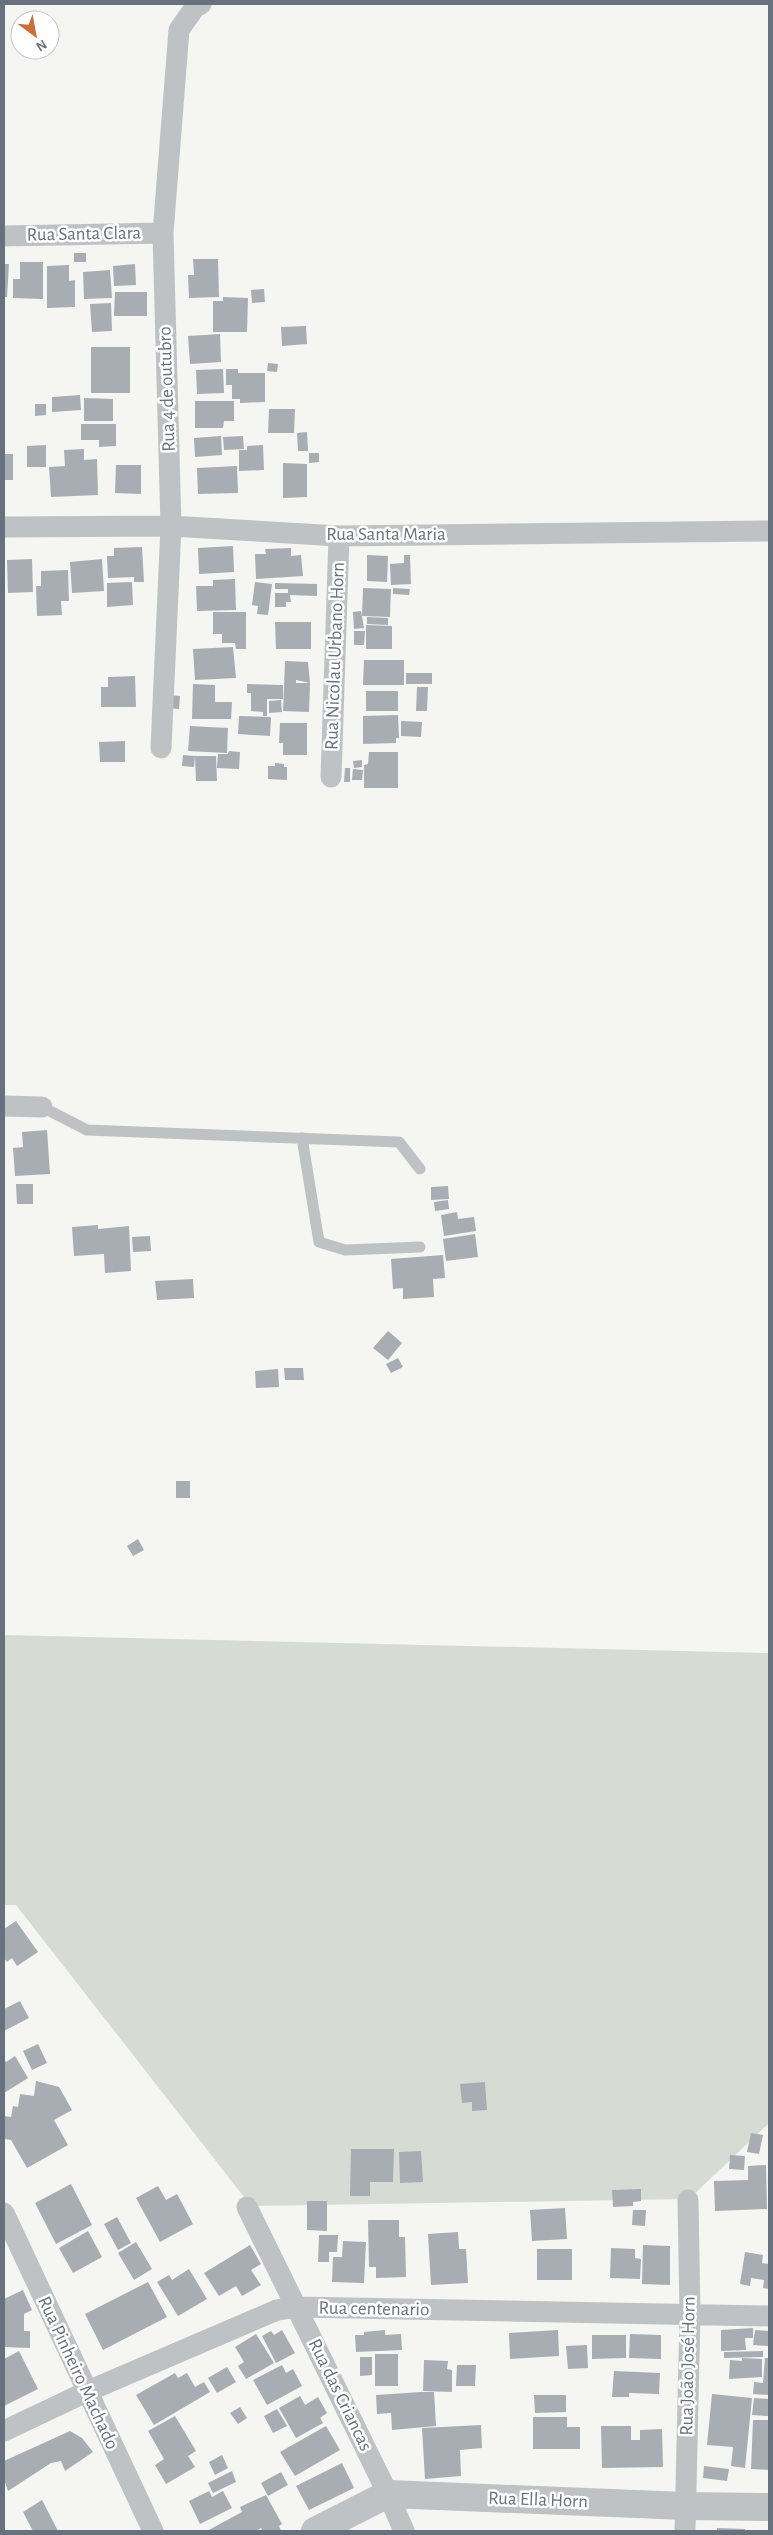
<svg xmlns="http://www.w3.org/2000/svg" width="773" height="2535" viewBox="0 0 773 2535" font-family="'Alegreya Sans',sans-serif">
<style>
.green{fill:#d6dbd4}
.building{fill:#a8adb3}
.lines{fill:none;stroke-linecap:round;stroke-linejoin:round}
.service{stroke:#bfc2c5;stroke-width:11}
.minor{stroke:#bfc2c5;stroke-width:21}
.tertiary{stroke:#bfc2c5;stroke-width:28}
.labels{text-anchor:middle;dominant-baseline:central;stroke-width:5;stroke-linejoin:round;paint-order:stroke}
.street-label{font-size:19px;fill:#68727f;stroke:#fff}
</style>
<rect width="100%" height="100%" fill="#f5f5f2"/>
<path class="green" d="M4,1635L769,1653V2123L689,2199L251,2206L16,1905H4Z"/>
<path class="building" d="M74,253H86V262H74Z
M193,259H218L219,297L189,298L188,275H194Z
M20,262H43V299L13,298V279H20Z
M4,264H9L7,297H4Z
M135,264L136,285L114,286L113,266Z
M69,265V281L75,280V307L47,308V266Z
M110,270L112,298L84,299L83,272Z
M264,289L265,302L252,303L251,290Z
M115,292H147V316H114Z
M223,297L248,298L247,332H213V301H223Z
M111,303L112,331L92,332L90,304Z
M306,326L307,344L282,346L281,327Z
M220,334L221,362L190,364L188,336Z
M91,347H130V393H91Z
M268,363L278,364L277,372L267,371Z
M223,369L224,393L197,394L196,370Z
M226,369H238V373H265V402L240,403V399H232V385H226Z
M80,395L81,410L52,412V397Z
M84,398L113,399V421H84Z
M195,401H234V421H224L223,428H195Z
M35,404H46V415L35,416Z
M269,409H295L294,433H268Z
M81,424H116V446L99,447V440H81Z
M307,432L308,451H298L297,433Z
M221,436L222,455L195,457L194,438Z
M243,436L244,449L224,450L223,437Z
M46,445V467H27V446Z
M263,445L264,470L239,471V450H247V446Z
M84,449V460L97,459L98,495L51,497L49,467L65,466L64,450Z
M309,453H319V462L309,463Z
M4,454H13V480H4Z
M283,463L307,464V497L283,498Z
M116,465H141V494L115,493Z
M237,466L238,493L198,494L197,468Z
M233,546L234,572L199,574L198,548Z
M142,547L144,582H134V577L108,578L107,556H114V548Z
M291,548V556L301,555L303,576L256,579L255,554H266L265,549Z
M367,555L388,556L387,582L367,581Z
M404,555H410L411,584L391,585L390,564L404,563Z
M32,559L33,592L8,593L7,560Z
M102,559L104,591L72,593L70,562Z
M68,570L69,601H61L62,615L37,616L36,586H41V571Z
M235,579L236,610L197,611L196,586H213V580Z
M132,582L133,605L107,607V583Z
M255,582L272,584L268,615L257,614L258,606L252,605Z
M275,583L317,584V596L290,595L291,602H286V607H275V593H288V589H275Z
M363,588L391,589L390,617L362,616Z
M393,588L410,589L409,595L393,594Z
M361,611L364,628L354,629L353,612Z
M213,612H246V649H236L235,643H222V634H213Z
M367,617L388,618V625L367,624Z
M275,622H311V649H276Z
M366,625L392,626V649H366Z
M354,631H365L364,645H354Z
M233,647L236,678L195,680L193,649Z
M364,660H404V685H363Z
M285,661L308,662L310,683L296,680V683H310L309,712L283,711Z
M406,673H432V684H406Z
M135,676L136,707H101V687H108V677Z
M193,684L215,685V702H232L231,719H192Z
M247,684L283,685V699H267V716H263V712L251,711V693H247Z
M417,687H428L427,711H416Z
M366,691H398V711H366Z
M168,695L180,696L179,709L167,708Z
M281,700L282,712L269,713V701Z
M398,715L399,738H396V743L363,744V716Z
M239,716L271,717L270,736L238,734Z
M401,721L422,722L421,737L401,736Z
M280,723H307V755H283V743H279Z
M190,726L228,728L227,753L188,751Z
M125,741V762H100L99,742Z
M229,751L240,752L239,769L217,768L218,754H228Z
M369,752H398V788H364V765L368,764Z
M183,755L195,756L194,767L182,766Z
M195,756H216L217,781H196Z
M362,760V767L354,768L353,761Z
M275,763L284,764V767H287V780L268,779V766H275Z
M345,768H350V782H344Z
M353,769L363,770L362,780H352Z
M47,1130L50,1174L15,1176L13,1148L23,1147L22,1132Z
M16,1184H33V1204H17Z
M448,1186L449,1199L431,1200V1187Z
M448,1200L449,1209L435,1211L434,1202Z
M457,1212L458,1219L474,1217L476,1231L444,1236L441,1215Z
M98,1225V1229L129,1226L131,1271L105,1273L104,1254L74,1256L72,1227Z
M475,1234L478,1257L446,1261L443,1239Z
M150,1236L151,1251L133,1252L132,1237Z
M443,1255L445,1278L433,1279L434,1297L403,1299V1288L393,1289L391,1259Z
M193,1279L194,1298L157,1300L155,1281Z
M388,1331L402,1343L388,1360L373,1348Z
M398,1358L403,1367L391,1373L386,1364Z
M284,1368H303L304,1380H285Z
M278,1369L279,1387L256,1388L255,1371Z
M176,1481H190V1498H176Z
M138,1539L144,1550L133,1556L127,1546Z
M16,1921L38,1952L17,1966L12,1958L7,1962L4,1958V1929Z
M20,2001L29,2018L4,2031V2009Z
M38,2044L47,2063L32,2070L23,2051Z
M15,2056L28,2078L4,2093V2059L6,2062Z
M36,2081L59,2087L72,2110L54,2120L68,2145L27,2168L11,2140L4,2139V2116L11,2117L13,2106L18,2107L20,2094L34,2096Z
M485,2082L487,2110L472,2111V2102L462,2103L460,2084Z
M751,2133L763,2135L759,2154L747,2152Z
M351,2149H394L393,2182H370V2196H350Z
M421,2151L423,2182L400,2183L399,2152Z
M730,2155L745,2156L744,2170L729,2169Z
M766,2165L767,2209L715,2211L714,2181L748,2180V2166Z
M71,2184L92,2225L56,2244L35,2203Z
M158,2186L166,2200L177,2194L193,2224L160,2242L136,2198Z
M641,2189V2201L633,2202V2206L613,2207L612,2190Z
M307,2201H327V2231L307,2230Z
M565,2208L567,2239L532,2241L530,2210Z
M633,2210H646L645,2226L632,2225Z
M117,2217L131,2243L118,2250L104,2224Z
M368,2220H399V2237H405L406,2277L376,2278V2267H369Z
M88,2231L102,2257L73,2273L59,2248Z
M458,2232L459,2249H466L468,2283L431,2285L428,2234Z
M319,2235H338L337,2252H329V2262H318Z
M343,2241L366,2242L364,2283L332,2282L333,2257H342Z
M136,2242L152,2269L134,2280L118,2253Z
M250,2245L261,2264L251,2270L261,2285L242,2296L236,2286L219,2296L204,2273Z
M643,2245L670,2246V2285L642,2284Z
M611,2248L635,2249V2258L641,2259L640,2279L610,2278Z
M537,2249H572V2280H537Z
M745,2252L763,2255L762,2263L769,2264V2289L763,2288L764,2280L751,2278L750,2286L740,2284Z
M189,2269L207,2299L178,2316L157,2282L169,2275L172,2280Z
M148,2282L167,2317L103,2350L85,2314Z
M23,2290L32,2310L24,2314V2331H30V2348L4,2347V2299Z
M753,2328V2338H745L746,2350L721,2351V2330Z
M282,2330L295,2353L276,2363L262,2336L271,2331L274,2335Z
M385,2330V2335L401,2334L402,2350L356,2352L355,2335H364V2332Z
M558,2330L559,2356L510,2359L509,2333Z
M755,2330L769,2331L768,2346L753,2345Z
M256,2334L274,2363L246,2379L238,2366L244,2362L235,2347Z
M630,2334L661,2335V2359L629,2358Z
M592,2335H626V2358L592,2359Z
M587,2345L588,2368L568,2369L566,2346Z
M19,2351L38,2389L4,2406V2359Z
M763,2351V2357L724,2358V2352Z
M375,2354H398V2386H375Z
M360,2357H372V2375L360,2376Z
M742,2358L762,2359V2377L729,2379L730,2360L742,2361Z
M765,2358H769V2395L753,2394L754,2382L763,2383Z
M424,2360L448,2361L447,2369L452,2370V2392L423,2391Z
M282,2365L286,2373L293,2369L302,2386L267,2405L253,2380Z
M457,2365H476L475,2386H456Z
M227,2367L236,2382L217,2393L208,2378Z
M614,2371L660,2373L659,2394L629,2393V2397H612Z
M175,2373L178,2378L187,2373L195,2387L204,2382L210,2392L154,2425L136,2395Z
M421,2392H434L436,2426L392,2430L391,2413L377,2414L376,2395Z
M712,2394L752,2398L745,2468L731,2466L733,2447L707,2445Z
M534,2395H566V2412L535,2413Z
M300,2396L305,2405L318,2397L327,2413L320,2418L323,2423L296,2438L279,2408Z
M754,2398L769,2399L768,2416L752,2415Z
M240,2407L247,2418L238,2424L230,2413Z
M277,2409L287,2426L273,2433L264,2416Z
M175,2416L196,2451L188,2456L195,2467L166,2484L155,2465L164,2459L148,2431Z
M533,2417H567V2427H580V2449H533Z
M753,2420H769V2470L751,2469Z
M481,2425L482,2448L460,2450L461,2476L425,2479L422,2428Z
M326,2426L340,2450L295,2476L280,2452Z
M601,2426H631V2440H640V2430L662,2429L663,2467L602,2468Z
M70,2431L82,2438L93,2452L65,2471L61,2461L51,2463L8,2491L4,2479V2461Z
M222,2455L228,2468L215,2475L209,2462Z
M342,2463L354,2488L309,2510L296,2486Z
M704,2466L729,2469L727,2481L703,2478Z
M232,2471L236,2482L213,2493L208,2483Z
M281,2472L288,2485L268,2496L261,2483Z
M209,2491L212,2497L223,2491L232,2508L200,2524L189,2501Z
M266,2495L282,2524L279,2526L281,2531H263L261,2528L256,2531H207L242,2512L240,2507Z
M42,2500L58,2531H33L23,2512Z
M717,2528L745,2529V2531H717Z"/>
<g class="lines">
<path class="service" d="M42,1107L87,1130L399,1142L420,1169
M302,1138L319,1242L345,1250L420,1247"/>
<path class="minor" d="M4,236L163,233
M4,527L171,526L339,536L769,531
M161,748L171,526L163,233L179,30L195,7L201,4
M331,777L339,536
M4,1106L42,1107
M247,2207L388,2494L404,2531
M4,2213L153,2531
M4,2431L86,2392L277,2310L297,2307L769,2316
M685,2531L690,2315L688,2200"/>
<path class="tertiary" d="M315,2531L388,2494L685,2506L769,2507"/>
</g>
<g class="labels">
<g class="street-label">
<text transform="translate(84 234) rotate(-1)">Rua Santa Clara</text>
<text transform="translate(167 389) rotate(-92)">Rua 4 de outubro</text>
<text x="386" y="534">Rua Santa Maria</text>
<text transform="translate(335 656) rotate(-88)">Rua Nicolau Urbano Horn</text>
<text transform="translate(374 2309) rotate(1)">Rua centenario</text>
<text transform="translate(688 2366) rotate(-89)">Rua João José Horn</text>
<text transform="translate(78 2373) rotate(65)">Rua Pinheiro Machado</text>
<text transform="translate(340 2395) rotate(64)">Rua das Criancas</text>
<text transform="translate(538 2500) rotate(2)">Rua Ella Horn</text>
</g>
</g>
<rect width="773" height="2535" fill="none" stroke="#68727f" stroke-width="10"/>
<g transform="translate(35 35) rotate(148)"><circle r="24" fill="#ffffff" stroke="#c3c7cc"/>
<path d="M0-4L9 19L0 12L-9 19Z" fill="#cd6f3b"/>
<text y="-8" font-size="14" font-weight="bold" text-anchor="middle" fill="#68727f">N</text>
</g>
</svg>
